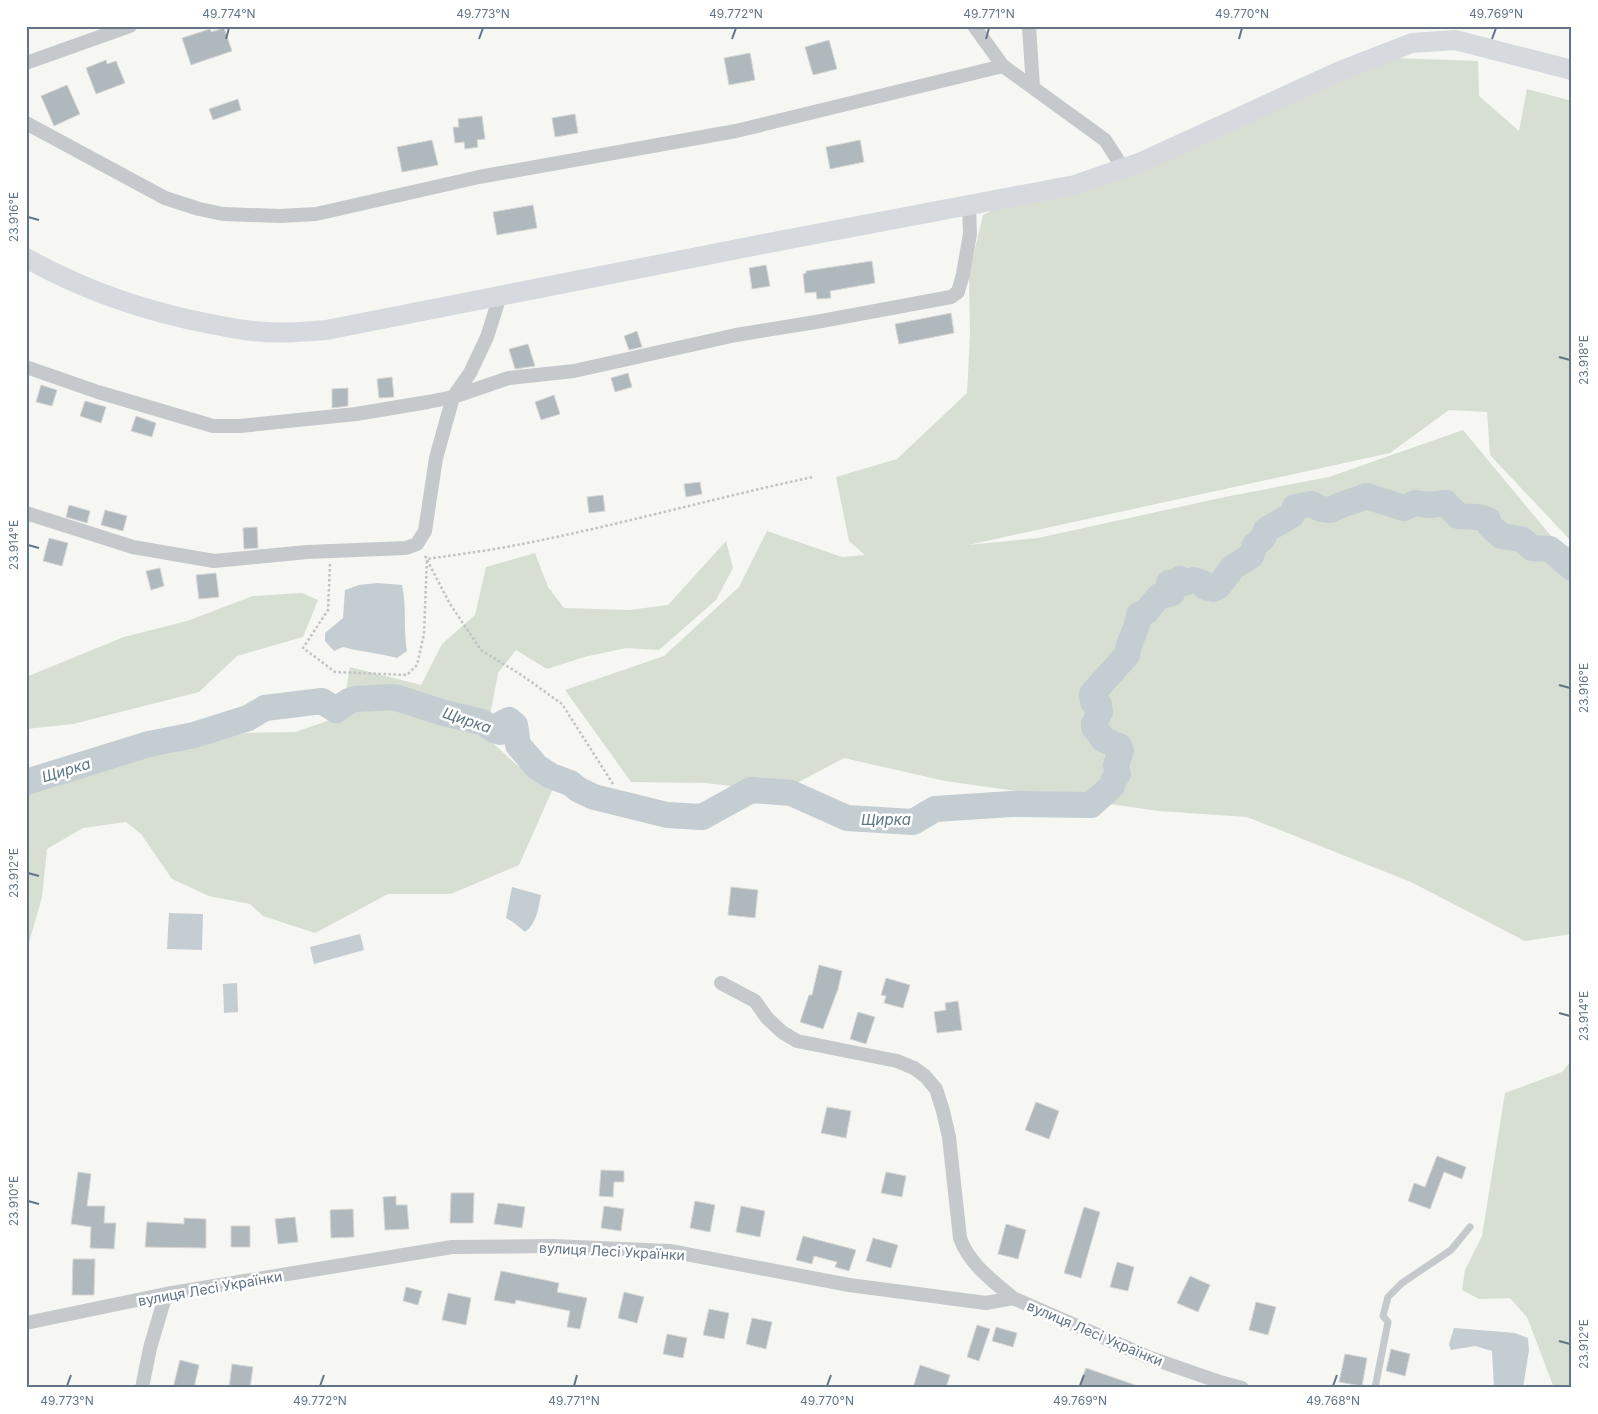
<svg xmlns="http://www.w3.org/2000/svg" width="1598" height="1414" viewBox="0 0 1598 1414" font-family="Inter,sans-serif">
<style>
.green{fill:#d6dfd2}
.water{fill:#c3cdd2}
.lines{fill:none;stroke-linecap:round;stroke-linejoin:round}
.river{stroke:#c3cdd2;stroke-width:26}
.building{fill:#afb8bd;stroke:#d7d7d5}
.path{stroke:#c0c2c4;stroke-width:2.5;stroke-dasharray:2.5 2.5;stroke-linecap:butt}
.lane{stroke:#c5c9cc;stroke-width:7}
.street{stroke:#c5c9cc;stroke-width:14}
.secondary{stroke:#d6dadf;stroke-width:20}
.ticks{fill:none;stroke:#627586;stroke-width:2}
.labels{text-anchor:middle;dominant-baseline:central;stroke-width:5;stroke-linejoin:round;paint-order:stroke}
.street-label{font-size:14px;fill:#627586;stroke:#fff}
.water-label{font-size:15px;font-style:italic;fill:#5d7783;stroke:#fff}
.neatline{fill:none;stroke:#627586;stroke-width:2}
.ticks-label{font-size:12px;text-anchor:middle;fill:#627586}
</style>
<rect width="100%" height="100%" fill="#f6f6f2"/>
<path class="green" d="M1394,58L1478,61L1479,96L1519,131L1527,89L1572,101V542L1490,455L1487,412L1449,410L1390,453L968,545L1038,538L1225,497L1329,477L1463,430L1551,536L1572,549V934L1525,941L1411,882L1247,817L1159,811L945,781L844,758L780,792L706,783L631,782L565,690L664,656L739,587L767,531L842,557L865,555L849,541L836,477L897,459L967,393L970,336L969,274L983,215L999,207L1268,112Z
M726,541L733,568L716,600L659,650L626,648L584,657L547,669L516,650L498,673L486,737L518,766L555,784L519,865L451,894H388L315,933L263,916L250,904L209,896L172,879L141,834L126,822L83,828L47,849L42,897L26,953V793L40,787L152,754L246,733L295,732L342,716L350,667L421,685L442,644L475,615L486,567L535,553L548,587L564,608L629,610L668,605Z
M302,593L318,600L303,637L237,656L199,692L73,724L26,729V677L124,637L187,621L253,596Z
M1572,1060V1388H1554L1527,1317L1510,1298L1479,1299L1462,1290L1465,1270L1482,1236L1505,1093L1562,1072Z"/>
<path class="water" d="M377,583L402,585C407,607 403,629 407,651L397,658C380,653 361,652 343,647L334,651L325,641V633L343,618L345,590L359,585Z
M512,887L541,895C538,909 537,923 525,932L513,922L506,918Z
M169,913L203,914L202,950L167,949Z
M360,934L364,950L314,964L310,947Z
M237,983L238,1012L224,1013L223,984Z
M1454,1328L1515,1333L1528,1338L1529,1350L1523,1388H1494L1492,1351L1475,1346L1451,1350L1449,1344Z"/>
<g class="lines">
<path class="river" d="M26,782L149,744L194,735L248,718L265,708L322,701L336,710L349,701L356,699L394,697L444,713L482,722L494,730L500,732L503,723L509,720L515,725L518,745L537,767L551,776L570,783L579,790L594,797L667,815L702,817L751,790L791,793L847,818L913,822L935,809L1011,804L1091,805L1112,786L1114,779L1118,774L1116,765L1121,751L1119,746L1104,740L1094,727V724L1100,712L1099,705L1093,702L1092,694L1127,655C1128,641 1138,629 1139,615L1147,611L1159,596L1172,593L1169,590V583L1175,584L1180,579L1184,583L1194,580L1203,583L1205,587L1213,589L1218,587L1233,567L1251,556L1255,545L1263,538L1266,530L1292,515L1295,507L1311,504L1321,509L1331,510C1342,503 1354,502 1366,496L1404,508L1415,503L1428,505L1446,503L1458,516L1478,517L1488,520L1490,526L1501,536L1521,539L1532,548L1550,549L1572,568"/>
</g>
<path class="building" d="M224,28L232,51L191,65L182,38L210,29L211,32Z
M829,40L837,69L813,75L805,47Z
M750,53L755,80L729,85L724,58Z
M106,60L107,64L116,61L125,83L96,94L86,68Z
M67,85L80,114L54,126L41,96Z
M238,99L241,110L213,120L209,109Z
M575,114L578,133L555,137L552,118Z
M482,116L485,139L477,140L478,147L465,149L464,142L455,143L453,127H459L458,119Z
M432,140L438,165L402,172L397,147Z
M860,140L864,162L830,169L826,147Z
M533,205L537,228L497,235L493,212Z
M872,261L875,283L830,291L831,298L817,299L816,292L805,293L803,274L806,273V271Z
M766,265L770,286L752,289L749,268Z
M951,313L954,333L899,344L895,324Z
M637,331L642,347L629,350L624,336Z
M528,344L535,366L515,369L509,349Z
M628,373L632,387L615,392L611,378Z
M392,377L394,397L379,398L377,379Z
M41,385L57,390L52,406L36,402Z
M348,388V406L332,408V389Z
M554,395L560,414L541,420L535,402Z
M85,401L106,407L101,423L80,416Z
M136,416L156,423L152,437L131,431Z
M700,482L702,494L686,497L684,484Z
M603,495L605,511L589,513L587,497Z
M69,505L90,511L87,523L66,517Z
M105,510L127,516L123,531L101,525Z
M257,527L258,548L244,549L243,528Z
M49,538L68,543L62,566L43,561Z
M160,568L164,586L151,590L146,571Z
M216,573L219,597L199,599L196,575Z
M731,887L758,890L755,918L728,915Z
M819,965L842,971L838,989L823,1029L800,1022L809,995H812Z
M886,978L910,985L903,1008L884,1003L886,996L881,995Z
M958,1001L962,1030L937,1033L934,1012L946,1010L945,1003Z
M858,1012L875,1017L866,1044L850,1039Z
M1036,1102L1059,1111L1049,1139L1025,1130Z
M827,1107L851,1111L846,1138L821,1133Z
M1437,1156L1466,1167L1462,1179L1444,1172L1430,1209L1408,1201L1414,1183L1425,1187Z
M601,1170L624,1171V1182H614L613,1197L599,1196Z
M78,1172L91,1174L87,1206H105L104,1223H116L114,1249L90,1248L91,1227L71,1224Z
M886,1172L906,1176L902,1197L881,1193Z
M451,1193H474L473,1223H450Z
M396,1196V1205H407L409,1229L385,1230L383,1197Z
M695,1201L715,1205L710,1232L690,1228Z
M498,1203L525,1207L522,1228L494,1224Z
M604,1206L624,1209L621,1231L601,1228Z
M741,1206L765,1211L760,1237L736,1232Z
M1084,1207L1100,1212L1081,1278L1064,1273Z
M353,1209L354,1237L331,1238L330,1210Z
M295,1217L298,1242L278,1244L275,1219Z
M184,1218L206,1219V1248L145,1247L147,1222L184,1224Z
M1006,1224L1026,1230L1018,1259L998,1254Z
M231,1226H250V1247H231Z
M803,1236L856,1250L849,1271L835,1267L837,1262L814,1256L812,1264L796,1260Z
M873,1238L898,1245L891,1268L866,1261Z
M73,1259H95L94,1295H72Z
M1117,1262L1134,1267L1128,1291L1110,1287Z
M501,1271L559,1283L557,1292L587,1298L580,1329L567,1327L570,1311L516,1300L515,1304L494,1300Z
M1190,1276L1210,1285L1198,1312L1177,1303Z
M406,1287L422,1291L418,1305L403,1301Z
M624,1292L644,1297L637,1323L618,1318Z
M448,1293L471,1298L466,1325L442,1320Z
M1256,1302L1276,1307L1268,1335L1249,1330Z
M709,1309L729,1313L724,1339L703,1335Z
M752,1318L772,1322L766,1349L746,1344Z
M977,1325L990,1329L979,1361L967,1357Z
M996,1327L1017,1333L1013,1347L992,1341Z
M667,1334L687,1338L683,1358L663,1354Z
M1391,1349L1410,1354L1405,1376L1386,1371Z
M1345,1354L1367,1358L1362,1386L1339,1382Z
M180,1360L199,1365L194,1388H173Z
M232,1364L253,1367L250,1388H229Z
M920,1365L950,1375L946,1388H913Z
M1086,1368L1138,1386L1137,1388H1078Z"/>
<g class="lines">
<path class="path" d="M425,556L427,559C453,555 479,552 506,547C609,528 710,499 813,477
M427,560L450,604L481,650L523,676L562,704L613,784
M330,564L328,610L303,648L335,672L407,675L417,665L424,634L427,559"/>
<path class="lane" d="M1375,1388L1388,1322L1383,1316L1388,1297L1402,1283L1451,1250L1470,1227"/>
<path class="street" d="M974,26L1003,66L1105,140L1123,168
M1029,26L1033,87
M26,63L130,26
M26,123L165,198L199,209L223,214L280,216L316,214L479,177L736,131L1003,66
M26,367L98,392L213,426H240L356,414L428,402L453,397L509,378L574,371L736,335L816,322L951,297L958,292L963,274L970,234L969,205
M26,513L133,547L214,561L307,552L406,548L417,544L425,531L436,458L453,397L470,373L487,337L500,296
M721,983L755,1001L767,1018L782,1032L797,1041L897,1061L914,1068L925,1076L936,1089L943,1111L949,1137L960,1238C969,1264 993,1281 1013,1298
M26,1323L166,1294L452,1247L552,1246L670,1251L849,1285L986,1303L1013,1298L1148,1357L1220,1382L1242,1388
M142,1388L150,1348L166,1294"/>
<path class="secondary" d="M26,258C85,291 150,313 216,325C228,327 241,330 253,331C277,334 301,332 326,330L784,240L1075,185L1139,163L1340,71L1412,43L1455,40L1572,70"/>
</g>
<path class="ticks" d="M226,39L229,28M479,39L483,28M732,39L736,28M986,39L989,28M1239,39L1242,28M1492,39L1496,28M28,217L39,220M1559,357L1570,360M28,545L39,548M1559,685L1570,688M28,873L39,876M1559,1013L1570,1016M28,1201L39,1204M1559,1341L1570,1344M67,1386L71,1375M320,1386L324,1375M574,1386L577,1375M827,1386L831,1375M1080,1386L1084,1375M1333,1386L1337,1375"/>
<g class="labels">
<g class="street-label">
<text transform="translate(612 1251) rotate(3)">вулиця Лесі Українки</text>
<text transform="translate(210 1288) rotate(-10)">вулиця Лесі Українки</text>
<text transform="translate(1095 1333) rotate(23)">вулиця Лесі Українки</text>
</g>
<g class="water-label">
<text transform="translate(467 720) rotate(19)">Щирка</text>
<text transform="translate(66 770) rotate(-17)">Щирка</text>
<text x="886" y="819">Щирка</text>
</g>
</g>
<rect width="1598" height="1414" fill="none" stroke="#ffffff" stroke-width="55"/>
<rect x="28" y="28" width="1542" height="1358" class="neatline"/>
<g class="ticks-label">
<text x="229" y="18">49.774°N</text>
<text x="483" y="18">49.773°N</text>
<text x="736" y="18">49.772°N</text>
<text x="989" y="18">49.771°N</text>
<text x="1242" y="18">49.770°N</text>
<text x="1496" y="18">49.769°N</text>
<text transform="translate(14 217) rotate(-90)" y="4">23.916°E</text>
<text transform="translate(1584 360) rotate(-90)" y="4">23.918°E</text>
<text transform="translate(14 545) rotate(-90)" y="4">23.914°E</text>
<text transform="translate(1584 688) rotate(-90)" y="4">23.916°E</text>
<text transform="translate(14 873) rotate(-90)" y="4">23.912°E</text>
<text transform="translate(1584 1016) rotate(-90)" y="4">23.914°E</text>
<text transform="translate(14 1201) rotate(-90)" y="4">23.910°E</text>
<text transform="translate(1584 1344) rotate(-90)" y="4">23.912°E</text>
<text x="67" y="1405">49.773°N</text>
<text x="320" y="1405">49.772°N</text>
<text x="574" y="1405">49.771°N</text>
<text x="827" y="1405">49.770°N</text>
<text x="1080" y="1405">49.769°N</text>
<text x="1333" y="1405">49.768°N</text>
</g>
</svg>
